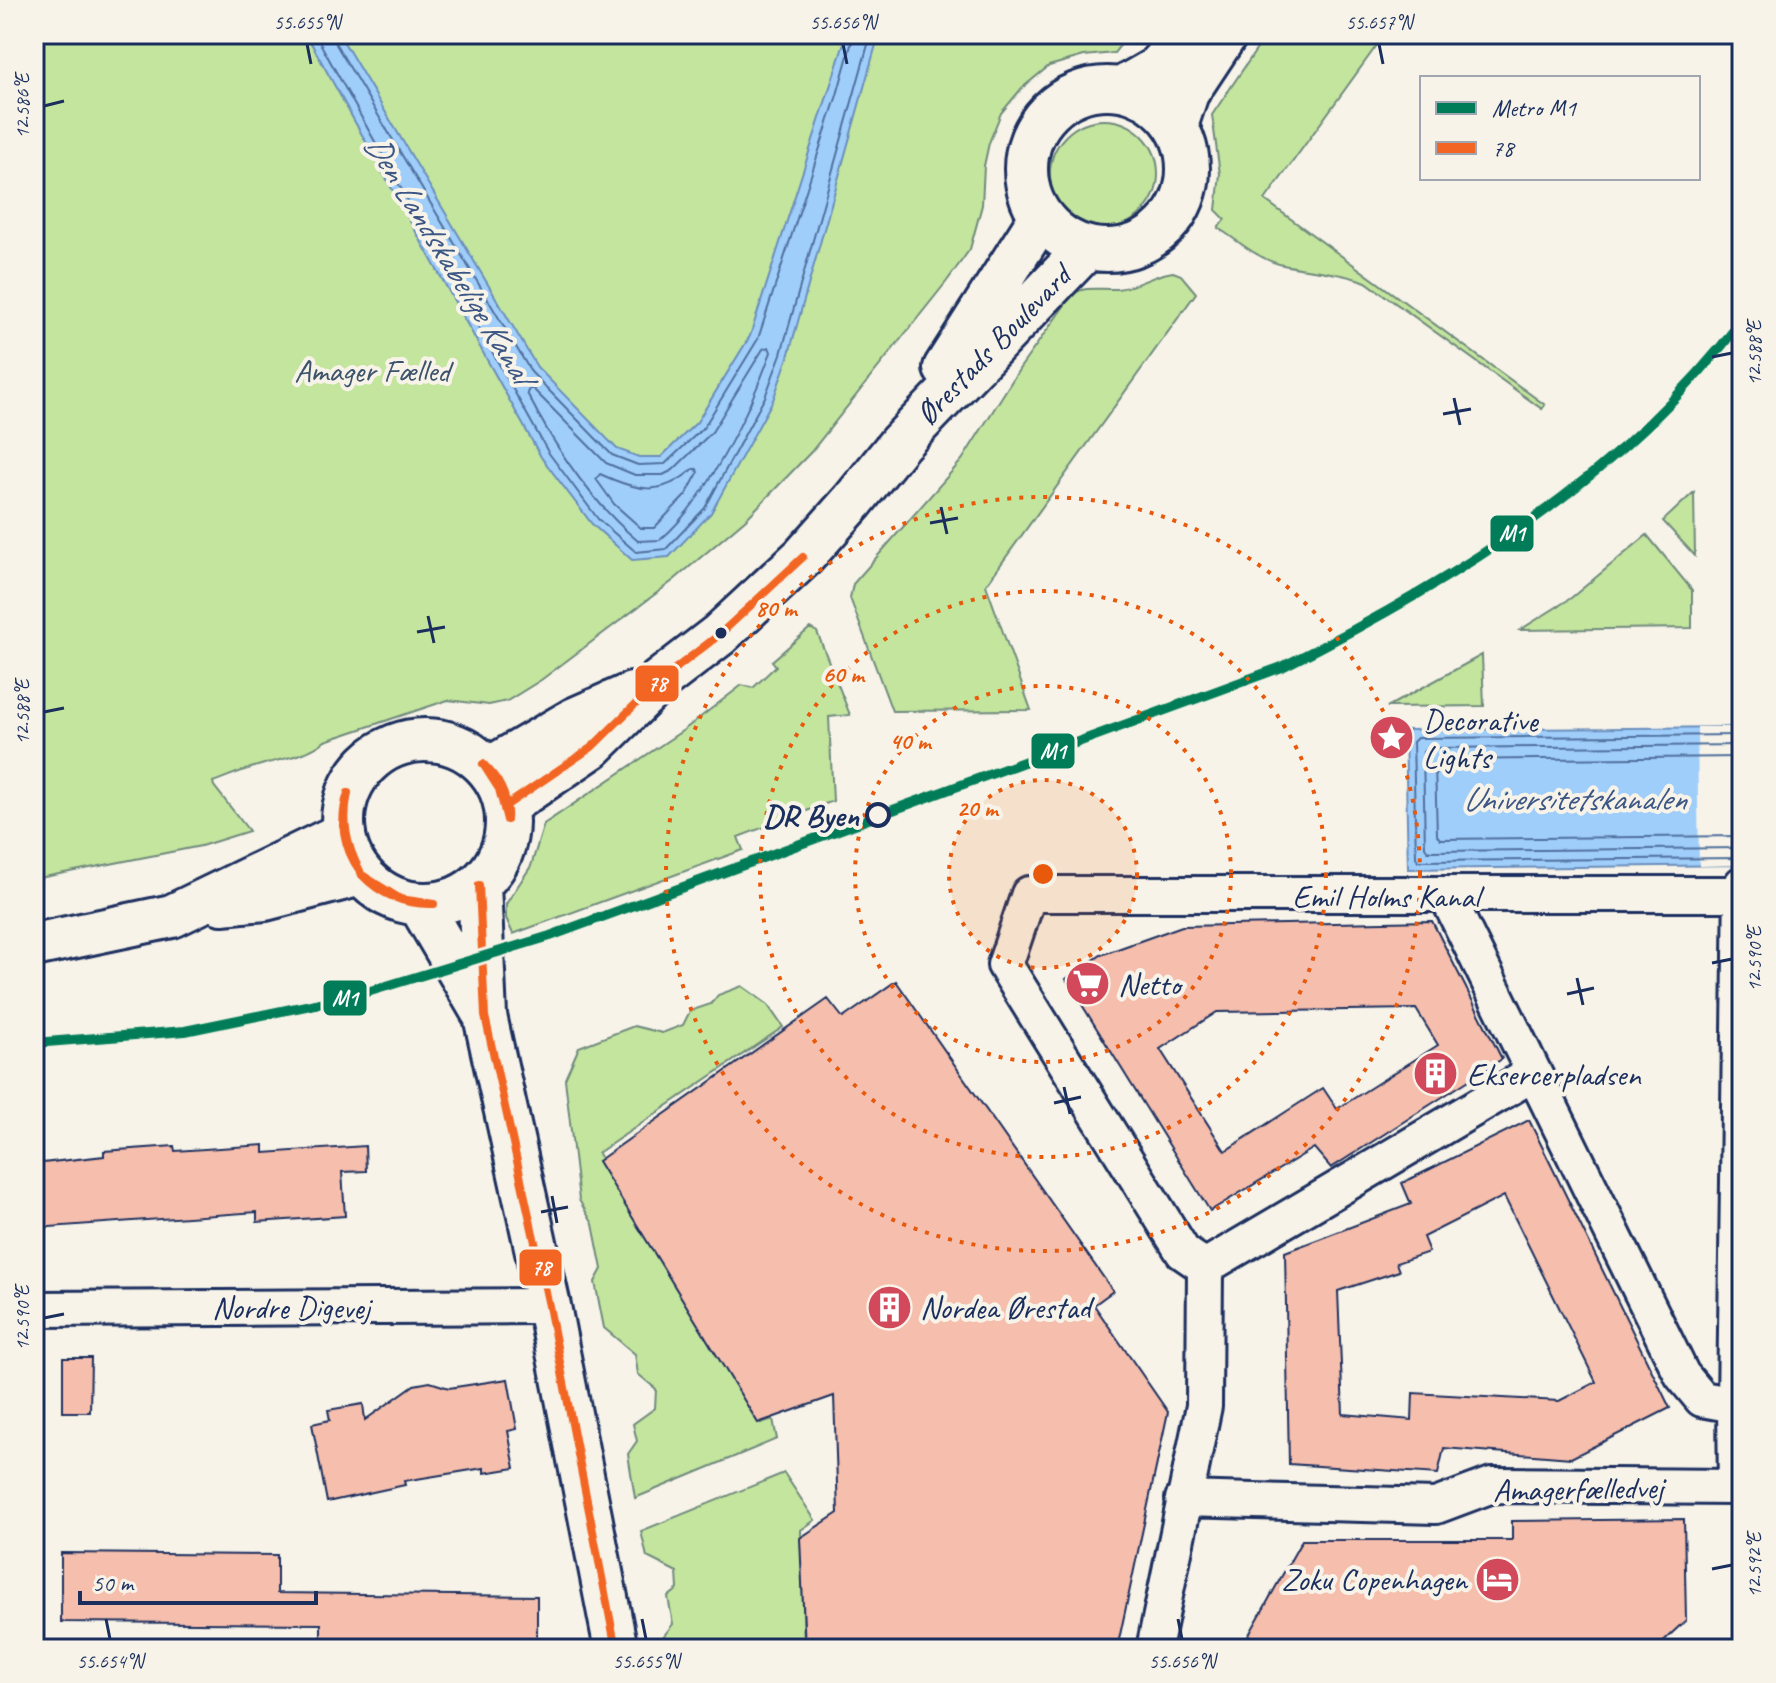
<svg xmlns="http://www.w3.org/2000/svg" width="1776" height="1683" viewBox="0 0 1776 1683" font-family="Caveat,sans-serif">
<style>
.green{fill:#c4e59d;stroke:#708a7e;stroke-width:2}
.water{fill:#a0cefb;stroke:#6b8ebc;stroke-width:2}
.pier{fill:#f7f3e8}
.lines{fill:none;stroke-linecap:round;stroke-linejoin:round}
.shore{stroke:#506f9d;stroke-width:2}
.building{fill:#f6beac;stroke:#1b2f5e;stroke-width:2;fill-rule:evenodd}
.minor-casing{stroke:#1b2f5e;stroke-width:40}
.tertiary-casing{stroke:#1b2f5e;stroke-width:48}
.minor{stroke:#f7f3e8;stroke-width:34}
.tertiary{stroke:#f7f3e8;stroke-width:42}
.bus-1-casing{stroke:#f7f3e8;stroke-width:14}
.bus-1{stroke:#f26522;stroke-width:8}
.metro-1-casing{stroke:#f7f3e8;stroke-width:16}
.metro-1{stroke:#007d58;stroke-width:10}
.ticks{fill:none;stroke:#1b2f5e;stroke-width:3}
.ring{fill:none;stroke:#e8590c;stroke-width:4;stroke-dasharray:4 8}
.bus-dot{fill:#1b2f5e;stroke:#f7f3e8;stroke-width:3}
.stop-dot{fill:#f7f3e8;stroke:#1b2f5e;stroke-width:4}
.labels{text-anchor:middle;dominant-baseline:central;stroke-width:8;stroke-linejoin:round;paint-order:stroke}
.street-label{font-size:32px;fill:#1b2f5e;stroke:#f7f3e8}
.park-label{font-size:32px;fill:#3d536b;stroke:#f7f3e8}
.poi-label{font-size:32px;fill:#1b2f5e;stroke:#f7f3e8;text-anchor:start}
.stop-label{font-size:32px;font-weight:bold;fill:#1b2f5e;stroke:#f7f3e8;text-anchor:end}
.water-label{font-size:34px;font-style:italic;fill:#3c5785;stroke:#f7f3e8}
.centre{fill:#e8590c;stroke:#f7f3e8;stroke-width:4}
.ring-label{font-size:24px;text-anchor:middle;font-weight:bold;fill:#e8590c;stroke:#f7f3e8;stroke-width:8;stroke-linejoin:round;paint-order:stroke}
.line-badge{stroke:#f7f3e8;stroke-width:3}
.badge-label{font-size:22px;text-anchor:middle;font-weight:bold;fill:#fff}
.neatline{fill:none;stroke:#1b2f5e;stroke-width:3}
.ticks-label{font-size:20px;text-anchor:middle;fill:#1b2f5e}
</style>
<rect width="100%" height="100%" fill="#f7f3e8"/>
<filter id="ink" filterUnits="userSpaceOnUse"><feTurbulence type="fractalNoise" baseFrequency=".0125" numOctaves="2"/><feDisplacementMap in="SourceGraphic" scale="16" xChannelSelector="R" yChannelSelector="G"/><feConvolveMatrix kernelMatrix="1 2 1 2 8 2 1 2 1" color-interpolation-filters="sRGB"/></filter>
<g filter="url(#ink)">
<path class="green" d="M34,34H1129L1114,53L1084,56L1049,66L1022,88L1001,113L989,143L984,166L982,205L970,249L947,281L811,452L746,519L674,580L541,680L507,701L489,705L448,700L325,741C306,756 284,758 261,765C245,769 229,776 213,782L214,786L249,831L201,846L34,879Z
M1267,34H1385L1265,200L1545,405L1542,409L1366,282C1337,271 1308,271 1279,264C1257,258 1237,240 1218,228L1225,219L1216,210L1220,174L1212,115Z
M1050 174a54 54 0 1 1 108 0a54 54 0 1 1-108 0Z
M1173,272L1181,275L1196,293L986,585L1031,710L892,711L850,598L853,584L962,460L1020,368L1072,295C1085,285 1101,290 1117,289C1137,287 1154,274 1173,272Z
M1694,492L1695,556L1663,521Z
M1647,535L1692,590V628L1520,630L1571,598Z
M810,628L817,632L850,715L829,717L833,801L738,837L743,850L513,934L506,918V904L531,866L544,824L685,729L742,685L753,688L776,666L772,661Z
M1482,655L1484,706L1387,707Z
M742,986L767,1004L783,1027L598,1153L761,1423L773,1419L777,1439L635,1498L628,1454L637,1441L633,1424L655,1408L656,1389L638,1374L635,1354L604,1328L595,1282L602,1269L593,1224L579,1200L565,1079L579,1047L634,1026L662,1033L683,1025L690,1011L711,1004L718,995Z
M784,1473L815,1520L801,1530L804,1649H668L663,1637L673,1624L668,1597L678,1589L677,1572L647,1557L641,1531Z"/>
<path class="water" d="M306,34H339L537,367L617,449L639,457H661L697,422L750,336L847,34H879L788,357L773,400L711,513L669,557L632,560L592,524L541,457Z
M1742,727V865L1408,869L1405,730Z"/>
<path class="pier" d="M1697,727H1742V865L1699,866Z"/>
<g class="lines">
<path class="shore" d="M315,34L548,452L598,519L636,552L666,549L705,508L765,397L781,354L871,34
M333,34L334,41L531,372L612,455L638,465L665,464L704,427L758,339L837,95L854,34
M769,347L771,352C750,410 707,501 660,540L638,541C590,501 555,448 527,393L529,389H533L606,463L635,475H663L673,470L712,432L763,349Z
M693,469H697L698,473L686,495L654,528H641L614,504L596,479L600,474C637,491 661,497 693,469Z
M1742,735L1417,738L1413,742L1416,857L1418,861L1742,858
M1742,745L1427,748L1423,752L1425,847L1428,851L1742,848
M1742,757L1439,760L1435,764L1437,835L1440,839L1742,836"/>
</g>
<path class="building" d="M1432,921L1502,1059L1331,1168L1314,1148L1210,1211L1066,979L1101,955L1182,926ZM1416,1009L1438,1045L1337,1109L1323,1088L1225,1151L1160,1049L1217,1012Z
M896,981L1113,1291L1094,1305L1168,1412L1117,1649H805L800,1538L838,1513L834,1396L758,1423L598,1161L828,999L843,1018Z
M1529,1120L1670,1408L1571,1458L1444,1448L1438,1474L1289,1464L1285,1252L1411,1204L1402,1183ZM1504,1196L1596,1382L1559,1401L1413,1393L1412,1420L1343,1414L1338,1291L1399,1271L1396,1263L1429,1252L1423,1237Z
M264,1145V1153L365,1146L366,1171L342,1172L345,1216L257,1222V1212L36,1228L34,1164L104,1156V1151L174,1146L175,1151Z
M63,1358H91L90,1412H63Z
M508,1379L517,1429L508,1431L515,1468L484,1473V1468L404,1481L405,1485L327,1502L312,1424L330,1420L328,1410L363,1404L365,1420L414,1385L430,1382L449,1388Z
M1684,1519L1686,1620L1655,1649H1241L1302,1540H1512V1521Z
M61,1553L277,1555V1593L537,1596V1649H321V1624L61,1622Z"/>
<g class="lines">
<defs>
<path id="minor" d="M1447,896L1682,1375L1702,1399L1735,1405
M1205,1267L1183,1252L1005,965L1029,894H1742
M1205,1267L1534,1073
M34,1309L549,1306
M1183,1499L1436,1506L1492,1485L1736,1487L1735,1405L1742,884
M1154,1649L1204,1406L1205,1267"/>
<path id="tertiary" d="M1026 169a81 81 0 1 1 162 0a81 81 0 1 1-162 0Z
M1121,89L1156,69L1186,34
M1176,126L1187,93L1226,34
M945,368L1041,217
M343 822a82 82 0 1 1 164 0a82 82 0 1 1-164 0Z
M489,769L575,719L632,694
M507,805L592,747L658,682L719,635L803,557L853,501L900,443L1087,248
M479,885L485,1016L549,1306L616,1649
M222,903L265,899L361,874
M420,905L482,1011
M34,945L172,916L344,833"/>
</defs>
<use href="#minor" class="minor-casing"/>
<use href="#tertiary" class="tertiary-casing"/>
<use href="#minor" class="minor"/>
<use href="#tertiary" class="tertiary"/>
<defs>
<path id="bus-1" d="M483,764C499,779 509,798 507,820
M483,764L499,789L507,820
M348,793C342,821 346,845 360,871
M348,793C339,820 343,848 360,871
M507,805L592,747L658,682L719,635L803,557
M362,875L400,899L434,904
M362,875C381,895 406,905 434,904
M479,885L485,1016L549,1306L616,1649"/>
</defs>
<use href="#bus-1" class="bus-1-casing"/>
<use href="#bus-1" class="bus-1"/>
<defs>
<path id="metro-1" d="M34,1043L185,1031L354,996L550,936L1282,667C1454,581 1624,476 1742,320"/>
</defs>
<use href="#metro-1" class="metro-1-casing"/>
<use href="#metro-1" class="metro-1"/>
</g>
</g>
<path class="ticks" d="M307,44L311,64M843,44L847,64M1379,44L1383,64M44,106L64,101M1712,357L1732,353M1454,398L1460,425M1443,414L1471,409M941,507L947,534M930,523L958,518M428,616L434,643M417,632L445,627M44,712L64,708M1712,963L1732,959M1577,978L1583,1005M1567,994L1594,988M1064,1087L1070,1114M1054,1103L1081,1097M552,1196L557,1223M541,1212L568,1207M44,1318L64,1314M1712,1569L1732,1565M106,1619L110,1639M642,1619L646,1639M1178,1619L1182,1639"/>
<circle cx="1043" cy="874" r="94" fill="#e8590c" fill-opacity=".12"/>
<g class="ring">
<circle cx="1043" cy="874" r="94"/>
<circle cx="1043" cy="874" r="188"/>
<circle cx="1043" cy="874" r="283"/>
<circle cx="1043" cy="874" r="377"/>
</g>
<defs>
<symbol id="sight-disc" viewBox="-11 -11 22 22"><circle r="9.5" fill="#d1495b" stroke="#f7f3e8"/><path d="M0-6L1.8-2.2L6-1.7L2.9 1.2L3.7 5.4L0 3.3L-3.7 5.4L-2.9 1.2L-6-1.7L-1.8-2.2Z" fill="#fff"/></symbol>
<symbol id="supermarket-disc" viewBox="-11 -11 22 22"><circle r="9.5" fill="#d1495b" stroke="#f7f3e8"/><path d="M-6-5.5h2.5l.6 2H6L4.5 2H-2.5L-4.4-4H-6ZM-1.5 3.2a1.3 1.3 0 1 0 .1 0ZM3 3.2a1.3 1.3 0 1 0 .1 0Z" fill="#fff"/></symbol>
<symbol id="building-disc" viewBox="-11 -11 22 22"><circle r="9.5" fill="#d1495b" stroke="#f7f3e8"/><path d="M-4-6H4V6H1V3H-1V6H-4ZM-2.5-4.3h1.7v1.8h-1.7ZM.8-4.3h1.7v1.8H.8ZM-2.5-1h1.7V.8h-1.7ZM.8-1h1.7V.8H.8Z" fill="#fff"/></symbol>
<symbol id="hotel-disc" viewBox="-11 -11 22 22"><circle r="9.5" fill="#d1495b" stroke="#f7f3e8"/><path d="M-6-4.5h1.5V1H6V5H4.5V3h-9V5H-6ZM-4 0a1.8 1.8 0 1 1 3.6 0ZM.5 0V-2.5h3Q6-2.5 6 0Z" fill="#fff"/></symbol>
</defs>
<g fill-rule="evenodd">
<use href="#sight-disc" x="1366" y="712" width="51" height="51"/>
<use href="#supermarket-disc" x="1062" y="958" width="51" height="51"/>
<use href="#building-disc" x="1410" y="1048" width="51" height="51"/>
<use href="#building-disc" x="864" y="1282" width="51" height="51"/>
<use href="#hotel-disc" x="1472" y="1554" width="51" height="51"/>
</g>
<circle class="bus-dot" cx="721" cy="633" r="7"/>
<circle class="stop-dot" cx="878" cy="815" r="11"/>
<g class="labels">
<g class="street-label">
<text transform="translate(993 345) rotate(-46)">Ørestads Boulevard</text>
<text x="1386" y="896">Emil Holms Kanal</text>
<text x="291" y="1307">Nordre Digevej</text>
<text transform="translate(1578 1489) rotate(-1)">Amagerfælledvej</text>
</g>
<g class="park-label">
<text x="372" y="370">Amager Fælled</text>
</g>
<g class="poi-label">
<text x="1423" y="720">Decorative<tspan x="1423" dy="37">Lights</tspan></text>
<text x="1118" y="984">Netto</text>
<text x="1467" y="1074">Eksercerpladsen</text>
<text x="920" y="1307">Nordea Ørestad</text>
<text x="1467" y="1579" text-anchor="end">Zoku Copenhagen</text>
</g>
<g class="stop-label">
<text x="859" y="815">DR Byen</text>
</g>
<g class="water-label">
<text transform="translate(449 258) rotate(58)">Den Landskabelige Kanal</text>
<text x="1574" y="798">Universitetskanalen</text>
</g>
</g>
<circle cx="1043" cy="874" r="12" class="centre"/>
<g class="ring-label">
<text x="776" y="616">80 m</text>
<text x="843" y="682">60 m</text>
<text x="910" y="749">40 m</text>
<text x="977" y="816">20 m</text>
</g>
<g class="line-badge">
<rect x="1489" y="514" width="46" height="39" rx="8" fill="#007d58"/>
<rect x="634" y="664" width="46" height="39" rx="8" fill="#f26522"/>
<rect x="1030" y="732" width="46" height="38" rx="8" fill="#007d58"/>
<rect x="322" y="979" width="46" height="38" rx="8" fill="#007d58"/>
<rect x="518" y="1248" width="45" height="39" rx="8" fill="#f26522"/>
</g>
<g class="badge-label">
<text x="1512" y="541">M1</text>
<text x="657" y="691">78</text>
<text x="1053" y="759">M1</text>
<text x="345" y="1006">M1</text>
<text x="541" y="1275">78</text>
</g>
<rect width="1776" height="1683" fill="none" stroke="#f7f3e8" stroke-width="88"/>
<rect x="1420" y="76" width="280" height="104" fill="#f7f3e8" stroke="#9fa5b1" stroke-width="2"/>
<rect x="1436" y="102" width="40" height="12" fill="#007d58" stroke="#9fa5b1" stroke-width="2"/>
<text x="1492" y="116" font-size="24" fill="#1b2f5e">Metro M1</text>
<rect x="1436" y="142" width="40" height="12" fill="#f26522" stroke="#9fa5b1" stroke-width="2"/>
<text x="1492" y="156" font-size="24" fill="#1b2f5e">78</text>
<path d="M80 1591v12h236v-12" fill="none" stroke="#1b2f5e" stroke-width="4"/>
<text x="92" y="1591" font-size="24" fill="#1b2f5e" stroke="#f7f3e8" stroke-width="6" paint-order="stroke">50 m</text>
<rect x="44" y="44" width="1688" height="1595" class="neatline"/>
<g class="ticks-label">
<text x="307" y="29">55.655°N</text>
<text x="843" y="29">55.656°N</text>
<text x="1379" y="29">55.657°N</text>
<text transform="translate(22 106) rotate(-90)" y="7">12.586°E</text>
<text transform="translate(1754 353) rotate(-90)" y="7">12.588°E</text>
<text transform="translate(22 712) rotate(-90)" y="7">12.588°E</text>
<text transform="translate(1754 959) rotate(-90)" y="7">12.590°E</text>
<text transform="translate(22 1318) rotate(-90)" y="7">12.590°E</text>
<text transform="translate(1754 1565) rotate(-90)" y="7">12.592°E</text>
<text x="110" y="1668">55.654°N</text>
<text x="646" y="1668">55.655°N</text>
<text x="1182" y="1668">55.656°N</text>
</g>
</svg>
